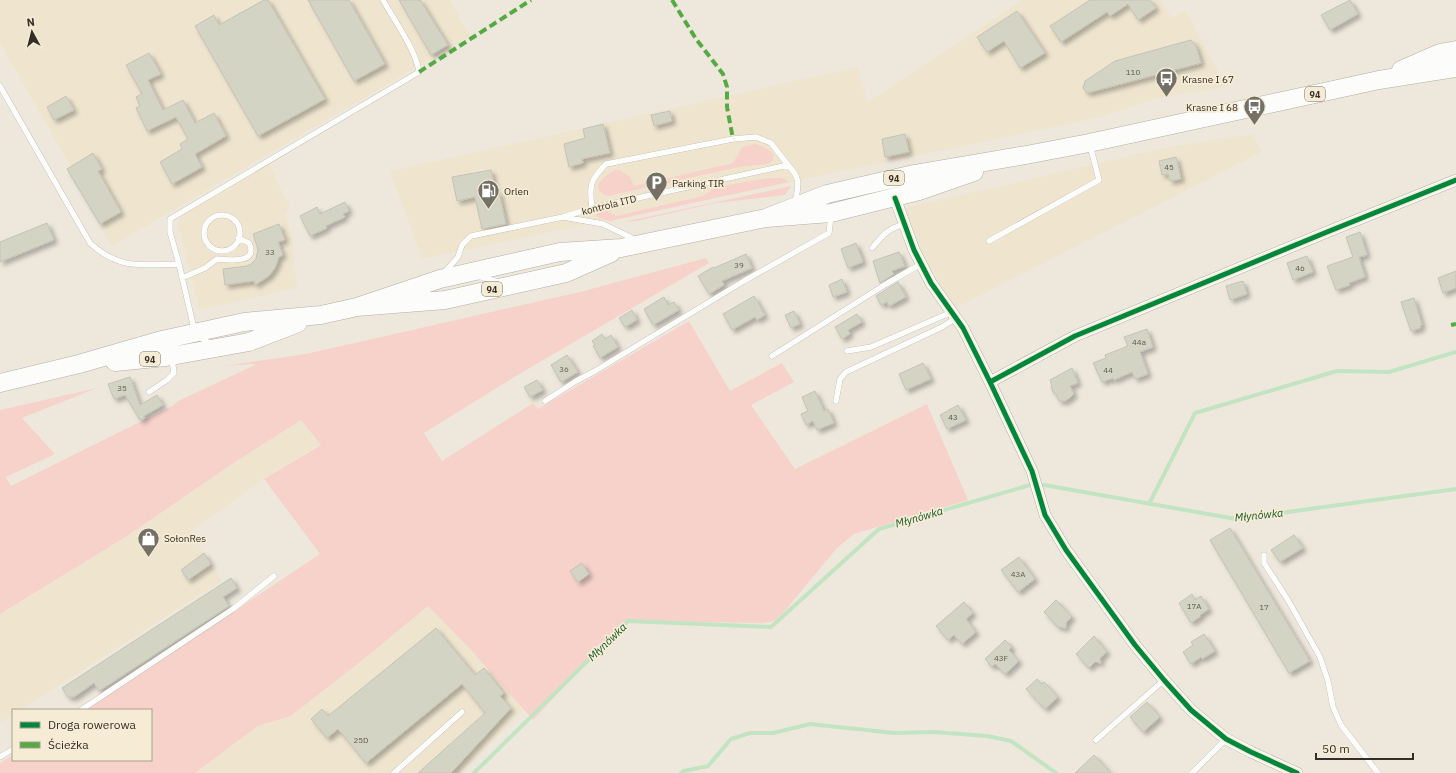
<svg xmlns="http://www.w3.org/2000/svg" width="1456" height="773" viewBox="0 0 1456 773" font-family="'IBM Plex Sans',sans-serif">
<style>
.built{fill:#efe5cf}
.green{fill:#f6d2cb}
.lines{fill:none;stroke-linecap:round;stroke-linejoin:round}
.stream{stroke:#c3e4c2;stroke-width:4}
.building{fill:#d4d4c4;stroke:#c4c2b8;filter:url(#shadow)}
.service-casing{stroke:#b2aea4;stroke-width:6}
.minor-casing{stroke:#b2aea4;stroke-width:12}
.primary-casing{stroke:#b2aea4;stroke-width:19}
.service{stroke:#fcfcfa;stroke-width:5.5}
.minor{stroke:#fcfcfa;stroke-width:11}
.primary{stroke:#fcfcfa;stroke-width:18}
.quiet{stroke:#54ab44;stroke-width:4;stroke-dasharray:8 4;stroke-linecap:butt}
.cycleway-casing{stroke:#f6ebd4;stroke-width:8}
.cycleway{stroke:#00873e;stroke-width:5}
.labels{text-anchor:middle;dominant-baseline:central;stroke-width:3.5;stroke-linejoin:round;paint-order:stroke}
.number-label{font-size:8px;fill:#5c594e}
.shield{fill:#f6ebd4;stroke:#6e675a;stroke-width:1}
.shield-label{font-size:9px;font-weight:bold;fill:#332f26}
.poi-label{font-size:10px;fill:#332f26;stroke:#f6ebd4;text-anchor:start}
.street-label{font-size:10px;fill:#332f26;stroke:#f6ebd4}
.water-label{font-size:11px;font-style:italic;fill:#125a27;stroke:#f6ebd4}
</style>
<defs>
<filter id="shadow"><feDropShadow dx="3.5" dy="3.5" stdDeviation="2" flood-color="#0004"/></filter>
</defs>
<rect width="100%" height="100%" fill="#eee8dc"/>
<path class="built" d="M0,0H450L470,36L112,246L67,169L70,166L0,43Z
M1023,0H1160L1172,18L1185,10L1227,87L1162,97L1098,118L422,259L390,171L858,67L867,102Z
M1253,134L1262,152L955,308L896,210L1163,148Z
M269,164L290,208L285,212L292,237L297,288L199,310L177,223L182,215Z
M301,420L321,444L264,479L190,532L222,581L20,710H13V715L0,723V614L127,536L232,464Z
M429,606L471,650L524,710L460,773H195L258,726L291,716L374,651Z"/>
<path class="green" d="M755,144C763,146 768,148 774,155L773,160L768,164L739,167L608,196C586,189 606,174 618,169L630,177L634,186L733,163L742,147Z
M769,178H783L789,182L610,221L597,217L596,214L606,210L616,216L703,196L716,187Z
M791,186L785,195L716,203L636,221L624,222Z
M706,258L709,263L516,376L424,433L442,461L533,403L538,409L689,321L730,391L782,363L794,382L751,405L795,469L927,404L968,500L854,534L837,548L783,613L774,621L763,623L644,621L628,622L618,629L533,720L471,650L428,606L374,651L291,716L258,726L195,773H0V763L13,755V760H151V710H86L320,554L264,479L321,445L301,420L232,464L127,536L0,614V410L97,388L22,418L54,453L53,455L6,477L11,486L174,405L178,401L255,365L252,364L224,366L306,354L580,292Z"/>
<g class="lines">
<path class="stream" d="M1149,504L1195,413L1337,371L1389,372L1456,352
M474,773L628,621L771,627L879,529L1030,485H1044L1236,519L1456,489
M681,773L684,771L708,766L731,739L750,733H773L810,724L894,733L934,732L987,736L1011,741L1056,773"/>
</g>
<path class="building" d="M264,0H268L325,99L258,136L195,26L214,15L219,25Z
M308,0H349L385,64L354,81Z
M399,0H420L448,45L431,55Z
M1090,0H1150L1156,8L1138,20L1128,4L1110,16L1107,12L1061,42L1050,26Z
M1350,0L1358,14L1330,30L1321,15Z
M1017,11L1045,53L1020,68L1004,41L987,52L977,37Z
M1191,40L1196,46L1201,63L1091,92H1086L1083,88L1085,81L1115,61Z
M149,53L161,74L148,80L163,110L183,100L195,123L214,113L226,136L195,154L202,167L172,184L160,162L182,149L180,144L188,139L176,117L147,131L136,108L140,106L136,97L142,94L126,65Z
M66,96L74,110L54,120L47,107Z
M670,111L672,121L654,126L651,115Z
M603,124L610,153L582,159L583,163L569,167L564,144L585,138L583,129Z
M905,134L909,152L885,157L882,139Z
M93,153L102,169L98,171L121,212L100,224L67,169Z
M1176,157L1181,179L1170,181L1168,174L1162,175L1159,161Z
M491,170L496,193L499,192L506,224L482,229L475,197L457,201L452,177Z
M345,202L349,211L343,214L345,217L326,226L327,228L310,236L300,216L317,207L320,214Z
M47,223L54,240L0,262V242Z
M279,224L285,240L278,242L283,255L279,257L275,268L269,276L255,285L254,281L225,285L223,269L247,266L251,264L256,259L258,249L253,234Z
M1360,232L1367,255L1359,257L1365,277L1349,283L1350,285L1336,290L1327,266L1353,257L1346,237Z
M856,243L863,262L848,268L841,249Z
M899,252L905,266L892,271L894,274L880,283L873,261Z
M746,254L752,268L722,281L724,285L709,294L698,276L713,267L714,268Z
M1307,256L1313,272L1293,280L1287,263Z
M1456,271V288L1443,293L1438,278Z
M842,279L847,292L833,297L829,285Z
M1243,281L1247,294L1230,300L1226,286Z
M898,282L906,297L889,306L887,302L881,305L876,296Z
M754,296L765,315L757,320L755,317L732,330L723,314Z
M664,297L668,305L674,302L679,310L653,325L644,309Z
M1414,298L1422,325L1420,326L1421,328L1411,331L1401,302Z
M632,310L637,320L625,327L619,318Z
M794,311L800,324L791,328L785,315Z
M857,314L862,322L848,330L850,334L842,339L835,327Z
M1147,329L1153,347L1140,352L1148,374L1135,379L1132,372L1114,380L1113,378L1102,382L1093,363L1106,358L1105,355L1128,346L1124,337Z
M602,334L605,339L611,335L618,347L600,358L593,346L595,345L592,341Z
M567,355L578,372L561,382L551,365Z
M923,363L931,379L906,390L899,374Z
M1072,368L1078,383L1070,386L1074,394L1070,398L1065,401H1059L1056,394L1053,392L1051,388L1052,386L1050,380Z
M130,377L140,405L157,395L163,405L144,416L145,418L140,420L125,395L114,399L108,384Z
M537,380L543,390L530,397L524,387Z
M815,391L824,411L828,409L834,423L817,430L813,421L806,425L801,414L808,411L802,397Z
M958,405L966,420L947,429L940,415Z
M1230,528L1310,661L1289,673L1210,540Z
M1294,535L1303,548L1280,562L1271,550Z
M204,553L211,564L188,580L181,570Z
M1019,557L1035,579L1018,592L1001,570Z
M582,563L589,574L578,582L570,571Z
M231,578L237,588L223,597L229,606L99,691L94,683L74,697H68L62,688Z
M1192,594L1195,600L1201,596L1209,609L1200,615L1201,616L1191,623L1179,603Z
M1056,600L1072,617L1066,623V628L1058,627L1044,612Z
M964,602L973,613L966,619L976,632L962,644L954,635L948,640L936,626Z
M436,628L475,675L484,668L504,693L500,696L511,708L451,773H418L485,713L462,684L366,763L338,729L327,738L311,719L322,709L328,716Z
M1204,634L1215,651L1202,659L1201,657L1191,664L1183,652L1193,645L1191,642Z
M1094,636L1107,652L1100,658L1101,663L1095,662L1089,668L1076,654Z
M1005,640L1012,647L1009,650L1019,661L1005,674L995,664L992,667L985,659Z
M1037,679L1042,684L1044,682L1058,697L1045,709L1026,689Z
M1147,702L1160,717L1143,732L1130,717Z
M1094,755L1111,773H1075Z"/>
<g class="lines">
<defs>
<path id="service" d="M0,86L90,243C119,270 143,265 179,264L195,333L201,338L211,344
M592,208C589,186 590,180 606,164L733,139L756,137L771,143L788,165
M204 233a18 18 0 1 1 36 0a18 18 0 1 1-36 0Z
M563,217L592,208L788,165C802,180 798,185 795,204
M989,241L1099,180L1090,145
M872,248C884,234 887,229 905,224
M179,264L170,232V219L419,72C416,50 394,20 383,0
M444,273L458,257L462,245L471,236L563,217L603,224L636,240
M478,276L498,282
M182,278L205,268L217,259C229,260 259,264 249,243L238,238
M847,351L871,347L952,312
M772,356L886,284L921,264
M149,392L167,380L174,373L172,359
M545,401L576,381L595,371L744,281L829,233L831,216
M836,401L840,379L846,372L942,327L956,318
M1264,555V563L1288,600L1320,657L1328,681L1333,707L1341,725L1378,773
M81,710L233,609L274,576
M1096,740L1164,680
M0,757L13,749
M394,773L462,712
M1192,773L1226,739"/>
<path id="minor" d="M895,198L914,250L931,283L963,328L990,382L1032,471L1045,515L1066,550L1135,645L1164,680L1191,710L1226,739L1251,752L1297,773
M990,382L1075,336L1327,232L1456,180"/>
<path id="primary" d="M1401,70L1440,53L1456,50
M766,218L827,194L914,174L1026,155L1089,143L1379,80L1456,68
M357,307L440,279L560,252L621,248L766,218L831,213L919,191L974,172
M115,362L166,357L249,342L298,323
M0,383L79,364L162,340L244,322L321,315L357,307L445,300L566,273L611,253"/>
</defs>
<use href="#service" class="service-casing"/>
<use href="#minor" class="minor-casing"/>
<use href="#primary" class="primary-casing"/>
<use href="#service" class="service"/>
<use href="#minor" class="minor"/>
<use href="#primary" class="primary"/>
<path class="quiet" d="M672,0L696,39L723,74L727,87V107L733,139
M419,72L531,0
M1451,325L1456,324"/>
<defs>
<path id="cycleway" d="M895,198L914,250L931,283L963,328L990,382L1032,471L1045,515L1066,550L1135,645L1164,680L1191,710L1226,739L1251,752L1297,773
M990,382L1075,336L1327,232L1456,180"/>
</defs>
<use href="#cycleway" class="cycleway-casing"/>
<use href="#cycleway" class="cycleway"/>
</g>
<defs>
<symbol id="bus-pin" viewBox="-11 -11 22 30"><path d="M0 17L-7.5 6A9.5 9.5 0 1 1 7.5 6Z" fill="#747066" stroke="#f6ebd4"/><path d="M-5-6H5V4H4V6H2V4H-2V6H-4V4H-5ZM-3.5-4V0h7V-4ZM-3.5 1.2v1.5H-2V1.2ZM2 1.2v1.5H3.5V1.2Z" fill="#fff"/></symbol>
<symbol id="parking-pin" viewBox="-11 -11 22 30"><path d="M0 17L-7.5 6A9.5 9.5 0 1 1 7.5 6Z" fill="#747066" stroke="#f6ebd4"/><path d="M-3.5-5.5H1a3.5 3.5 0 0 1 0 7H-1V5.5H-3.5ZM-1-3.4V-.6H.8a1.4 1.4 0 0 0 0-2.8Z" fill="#fff"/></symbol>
<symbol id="fuel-pin" viewBox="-11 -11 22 30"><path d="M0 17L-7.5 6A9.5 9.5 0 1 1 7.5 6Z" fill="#747066" stroke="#f6ebd4"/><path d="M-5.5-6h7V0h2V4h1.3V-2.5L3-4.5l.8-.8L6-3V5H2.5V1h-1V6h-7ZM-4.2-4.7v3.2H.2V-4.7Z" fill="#fff"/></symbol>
<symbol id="shop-pin" viewBox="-11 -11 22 30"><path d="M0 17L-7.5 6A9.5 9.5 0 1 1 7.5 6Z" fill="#747066" stroke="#f6ebd4"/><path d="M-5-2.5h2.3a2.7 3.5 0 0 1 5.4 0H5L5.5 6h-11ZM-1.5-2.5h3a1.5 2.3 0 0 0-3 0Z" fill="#fff"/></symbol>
</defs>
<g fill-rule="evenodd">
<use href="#bus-pin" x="1154" y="66" width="25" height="34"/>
<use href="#bus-pin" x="1242" y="94" width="25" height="34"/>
<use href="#parking-pin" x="644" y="170" width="25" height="34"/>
<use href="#fuel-pin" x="476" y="178" width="25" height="34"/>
<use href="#shop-pin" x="136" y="526" width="25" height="34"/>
</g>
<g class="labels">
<g class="number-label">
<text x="1133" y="72">110</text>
<text x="1169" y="167">45</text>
<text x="270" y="252">33</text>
<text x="739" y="265">39</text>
<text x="1300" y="268">46</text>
<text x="1139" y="342">44a</text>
<text x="564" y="369">36</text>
<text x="1108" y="370">44</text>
<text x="122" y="388">35</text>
<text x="953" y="417">43</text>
<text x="1018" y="574">43A</text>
<text x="1194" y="606">17A</text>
<text x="1264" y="607">17</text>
<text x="1001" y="658">43F</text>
<text x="361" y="740">25D</text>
</g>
<g class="shield">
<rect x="1305" y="87" width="20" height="14" rx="3"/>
<rect x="884" y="171" width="20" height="14" rx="3"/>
<rect x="482" y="282" width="20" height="14" rx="3"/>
<rect x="140" y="352" width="20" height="14" rx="3"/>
</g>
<g class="shield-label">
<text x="1315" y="94">94</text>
<text x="894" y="178">94</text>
<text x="492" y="289">94</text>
<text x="150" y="359">94</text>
</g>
<g class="poi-label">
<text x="1182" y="79">Krasne I 67</text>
<text x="1238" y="107" text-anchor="end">Krasne I 68</text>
<text x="672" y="183">Parking TIR</text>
<text x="504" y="191">Orlen</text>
<text x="164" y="538">SołonRes</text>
</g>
<g class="street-label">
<text transform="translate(609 205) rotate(-14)">kontrola ITD</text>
</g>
<g class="water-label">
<text transform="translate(1259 515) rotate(-6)">Młynówka</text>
<text transform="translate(919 517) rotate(-16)">Młynówka</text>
<text transform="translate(607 642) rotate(-44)">Młynówka</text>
</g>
</g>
<rect x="12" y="709" width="140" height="52" fill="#f6ebd4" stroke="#a8a08e"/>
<rect x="20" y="722" width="20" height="6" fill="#00873e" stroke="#a8a08e"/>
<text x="48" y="729" font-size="12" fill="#332f26">Droga rowerowa</text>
<rect x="20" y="742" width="20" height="6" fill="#54ab44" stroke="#a8a08e"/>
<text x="48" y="749" font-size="12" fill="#332f26">Ścieżka</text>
<g transform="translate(32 32) rotate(353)" stroke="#f6ebd4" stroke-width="3" paint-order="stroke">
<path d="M0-3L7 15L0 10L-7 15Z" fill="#332f26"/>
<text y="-6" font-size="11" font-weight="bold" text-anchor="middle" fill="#332f26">N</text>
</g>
<path d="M1316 753v6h97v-6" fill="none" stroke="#332f26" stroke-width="2"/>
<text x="1322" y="753" font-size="12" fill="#332f26" stroke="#f6ebd4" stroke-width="3" paint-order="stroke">50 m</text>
</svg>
